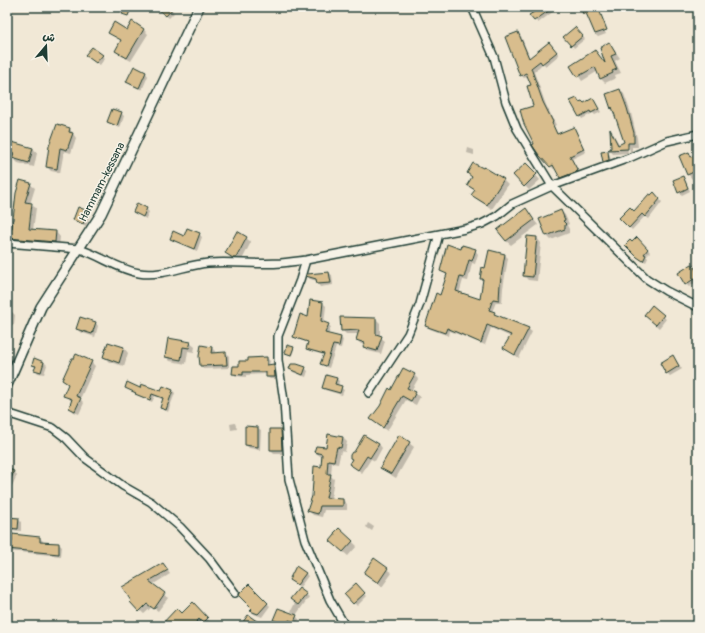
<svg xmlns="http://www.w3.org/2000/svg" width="705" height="633" viewBox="0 0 705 633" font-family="Pangolin,'Playpen Sans Arabic',sans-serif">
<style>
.shadow{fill:#0003}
.building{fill:#d8bd8d;stroke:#1f3d34}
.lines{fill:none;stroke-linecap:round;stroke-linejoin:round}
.minor-casing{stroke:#1f3d34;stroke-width:10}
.tertiary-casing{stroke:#1f3d34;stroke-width:12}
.minor{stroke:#f7f3e8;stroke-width:7}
.tertiary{stroke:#f7f3e8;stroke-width:9}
.labels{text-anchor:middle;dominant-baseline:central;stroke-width:3;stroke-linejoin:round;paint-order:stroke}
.street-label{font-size:11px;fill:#1f3d34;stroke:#f7f3e8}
</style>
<rect width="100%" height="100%" fill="#f1e8d6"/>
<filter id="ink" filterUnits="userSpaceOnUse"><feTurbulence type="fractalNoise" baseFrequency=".025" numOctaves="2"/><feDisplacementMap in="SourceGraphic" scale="8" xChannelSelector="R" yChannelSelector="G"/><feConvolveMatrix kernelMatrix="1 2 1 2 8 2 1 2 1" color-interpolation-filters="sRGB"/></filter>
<g filter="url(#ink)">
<path class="shadow" d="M159,7H168L174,13L169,18L158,8Z
M534,7H551L554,11L538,23L531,15L535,12Z
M582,7H593L606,34L598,37L595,34L589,16H587L584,13Z
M132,23L144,30L148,34L131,61L120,55L116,51L122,41L109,32L128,31Z
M578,32L585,39L574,48L572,45Z
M518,33L521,36L530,59L552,46L559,55L546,66L543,63L534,72L546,105L556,125L554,126L558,135L574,128L576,131L586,152L572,159L580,174L563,180L555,168L554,169L539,154L536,144L535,107L532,86L529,76L524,78L521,75Z
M609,43L620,58L615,61L621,73L615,75L616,78L605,83L601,79L598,71L582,81L572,66H607Z
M102,55L105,58L100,65L89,58Z
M146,73L148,76L142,90L131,85L128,82Z
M620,90L624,94L631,113L637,138L638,147H632V153H630L629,146H627L628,153L613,154L610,150L612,149L611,132L620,145L625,143L615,111L612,108L607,94Z
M577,99L580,103L584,104L593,99L601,112L595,115L593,113L582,119L580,116Z
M121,113L124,116L120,128L111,124L108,122Z
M70,129L76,138L71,153L64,151L60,173L51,171L47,167Z
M7,132L11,135L12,140L7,141Z
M33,148L37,153L34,167L18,163L13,158L14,156L10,152Z
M468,148L474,150V155L467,153Z
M607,152L610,155L611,163L607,164L604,162Z
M689,153L693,158L698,156V176L692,179L688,174Z
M526,164L540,180L529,190L514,175Z
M682,177L685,180L690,191L682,195L679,192Z
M503,180L508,185L492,209L477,199L473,195L475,191L468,185Z
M30,184L35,188L30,204L36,208L33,230L56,232L60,237L59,246L11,242L7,239V228L13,229Z
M654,194L662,202L649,219L645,216L632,230L620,218L634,212Z
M146,209L149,212L146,219L134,212Z
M526,210L538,225L511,245L506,241Z
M88,211L90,214L86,226L77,222L74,219Z
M561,211L565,215L569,224L567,225L569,229V233L551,240L547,236Z
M199,234L202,237L197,251L174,241L171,239L185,238Z
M246,238L251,242L241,262L231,258L226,253Z
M537,238L541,243L537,281L528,280L524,276Z
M637,238L650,252L646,256L648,258L646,262L641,259L632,243Z
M461,250H475L478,254L475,264L472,263L468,281L463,280L459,294L480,301L484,281L481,278L486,269L490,252L505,255L508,258L503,288L502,303L496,302L492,312L498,317L528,329L532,332L519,358L505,348L511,337L491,328L485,345L450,331L449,336L430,329L427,326L441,296L447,275L441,271Z
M692,265L698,273V281L689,287L686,284Z
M329,273L332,275L333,285L320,287L318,284L317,281L310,279L307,276Z
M323,303L326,306L324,323L331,327L328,335L340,337L343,340L341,348L336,347L329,368L324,366L321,364L324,355L310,351L307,349L309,343L297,339L295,336L309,318Z
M652,307L666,319L659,328L648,318Z
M7,312H12L15,315L14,325H7Z
M376,319L380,323V337L385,341L381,354L368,351L364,347L365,345L361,344L357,340L359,334H346L342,330Z
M96,323L98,326L95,337L80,332L77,329Z
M109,343L124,348L128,353L124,366L109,362L104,357Z
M190,343L195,347L194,352L188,351L186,364L170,361L166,357Z
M212,348L215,351L214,354L226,353L229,356V368L203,369L201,366Z
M293,348L294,349L292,356L286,353Z
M673,356L682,369L670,376L667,373Z
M267,358L270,361L269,366L273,365L276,368L278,379H270L267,377V374L246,375V377L236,376L233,373L249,362Z
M35,360L44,362L47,365L44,374L38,373L36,370V368L33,365Z
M91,362L95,366L80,399L84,403L79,414L74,412L70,408L72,401L64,396L69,385L63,380Z
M305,368L308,371L306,377L293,372L290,369Z
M414,375L418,379L411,391L420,397L416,405L406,400L387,431L371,419L392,391Z
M326,376L337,379L339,381L338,386L344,390L342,395L325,390L323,388Z
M126,387L161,392L163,387L173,391L175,393L168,412L161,407L164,400L155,396L152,402L139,396L136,394Z
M235,423L237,429L231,430L230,424Z
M258,428L261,430L260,450L249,448L246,445Z
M280,430L285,434L286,454H275L271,450Z
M343,438L347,442L345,452L341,451L338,464L332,463L331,476L334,479L331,499L343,500L347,504V510H324L322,517L313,515L309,511L322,468L323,457L320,456L315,452L327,449Z
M409,443L414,447L396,478L386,472L381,468Z
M379,444L382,448L375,461L371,459L362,473L350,464Z
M7,469L14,472L17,475L12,486L7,484Z
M18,519L21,522V531L10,530L7,528Z
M368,523L374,527L372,531L366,527Z
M339,529L357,546L348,556L331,541Z
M40,538L43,541L42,544H59L62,547L61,556L7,551V543Z
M374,560L392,573L382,587L365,573Z
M163,564L170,574L152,585L168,598L158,611L152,607L144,614L131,602Z
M305,573L308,576L300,587L293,582Z
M356,585L367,596L357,606L346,594Z
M249,586L270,606L262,617L254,614L252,611L253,609Z
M306,595L309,597L296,615L291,611L297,599Z
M193,604L212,624L210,626H208L204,623L201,626H161L182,614Z
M296,616L299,619L297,624L291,621L288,619Z"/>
<path class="building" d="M124,7L131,8L128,16L122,14Z
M156,7H174L166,16Z
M530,7H554L534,21L529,15L534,12Z
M580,7H599H598L607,30L595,34L586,13L583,14Z
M132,21L144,29L127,58L115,51L121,40L108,33L114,22L127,30Z
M575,27L583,36L571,46L563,37Z
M518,32L529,58L549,42L557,52L542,64L540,61L531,68L543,102L553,122L552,123L557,134L574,127L584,149L570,156L578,171L560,178L553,165L550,167L539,155L532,145L534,144L524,124L520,110L533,106L527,86L531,85L526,73L520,76L505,37Z
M609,42L616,54L611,56L617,69L612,71L613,73L600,79L595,67L577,77L570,66L595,50L605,63L600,48Z
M92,47L103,55L96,63L85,55Z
M134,66L146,72L139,88L126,82Z
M620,89L627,108L634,133V143H628V149L608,150L611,148L610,129L618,145L624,142L612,107L611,109L606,94Z
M577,98L579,102L582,101L584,103L593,98L599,109L591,113L590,111L579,117L570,101Z
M112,109L122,112L117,126L107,122Z
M57,124L70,128L69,132L73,133L67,150L60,148L57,169L46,167L49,146Z
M12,142L33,148L29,163L12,158L14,153L9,152Z
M608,151L609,160L603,162L601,152Z
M689,152L691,157L698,154V170L687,175L679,156Z
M473,163L483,168L484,167L504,179L487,205L471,195L475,190L467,185L472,177L467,173Z
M526,163L537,174L524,187L513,175Z
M683,176L688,188L678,193L673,180Z
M20,180L31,183L25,202L32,203L29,229L56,231L55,242L7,238V227L12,228L16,193Z
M654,192L660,199L645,217L642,214L629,228L619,218L630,207L634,211L649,194L651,195Z
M137,203L147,208L143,217L133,212Z
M78,207L88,211L83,224L73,220Z
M526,208L534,220L506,241L497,230Z
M561,210L565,220L563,221L566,224L565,225V229L546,236L539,219Z
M187,228L200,233L194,249L170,239L173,231L184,236Z
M237,231L247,237L236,258H233L225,253Z
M527,236L537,237L533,277L523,276Z
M637,237L648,249L644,254L646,255L643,261L637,257L625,245L630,240L632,242Z
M447,244L461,249L462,245L476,249L472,261L469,260L464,278L460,277L456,291L480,299L483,279H480L482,267L485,268L489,250L505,254L500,284L499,300L493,299L489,310L495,312L494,314L529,328L515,355L503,348L511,335L487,325L481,343L447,328L445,333L425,326L436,293L440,295L447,274L440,271Z
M692,264L698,273V276L685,285L678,273Z
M329,272L331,283L317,284L316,279L306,276L307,274Z
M310,300L323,302L321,321L329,324L325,333L341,337L339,346L333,345L326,366L320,364L324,354L306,349L308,342L293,337L300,314L308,317Z
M652,305L664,315L656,325L644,315Z
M80,317L96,322L92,334L76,329Z
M340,317L376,318V334L382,336L377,351L363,347L365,343L356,340L359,330L341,331Z
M168,338L191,342L189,348L183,347L181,360L165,357Z
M108,342L124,347L119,363L103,357Z
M201,345L212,347L211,353L226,352L227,365L200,366L199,356Z
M287,345L294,347L291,355L285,353Z
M76,354L92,361L76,396L81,398L75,411L69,408L72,399L63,396L68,384L62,380L72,358H74Z
M673,355L679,366L666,374L660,363Z
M267,357V365L274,364L275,377H266V372H243V375L232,374L233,366H239V361H248V358Z
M34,358L44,362L41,372L34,370L36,366L32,365Z
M291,364H297L306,367L303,375L289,369Z
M403,368L415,374L407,388L416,392L411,401L402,396L383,428L370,419L380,406L389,388L391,390Z
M326,375L337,378L335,384L342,386L340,393L322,388Z
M127,382L140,388L141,384L161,391L163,386L173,390L166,410L160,408L163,398L152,394L150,400L135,394L136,393L125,388Z
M245,426L258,427V447L245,445Z
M270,429H281L282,450H270Z
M328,434L343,437L341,448L337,447L334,461L328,460L327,474H331L326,498L343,499V506H320L318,514L307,511L312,496L314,466L321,467L322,454L314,452L316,446L326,447Z
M364,435L379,444L370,458L367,456L358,470L349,464L352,459L350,458V455L352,452H354Z
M399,435L410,442L391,474L380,468Z
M7,468L14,471L7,489Z
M7,517L19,518L18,529L7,528Z
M339,528L353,541L343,552L330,541L335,535L334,533Z
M12,534L40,537V542L59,543V554L7,549V542H12Z
M374,558L388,568L378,583L364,573Z
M163,563L168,570L149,581L165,593L154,609L147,604L139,612L130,602L131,601L122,587Z
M296,566L306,573L297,585L289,580Z
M356,583L365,593L353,604L344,594Z
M249,584L268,603L258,614L250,611L252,609L239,596L240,593Z
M299,588L307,594L298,605L290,599Z
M193,602L208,618L203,623L199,619L192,626H160L177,608L182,613Z
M278,608L297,615L294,622L289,620L287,625L273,620Z
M248,615L264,626H240Z"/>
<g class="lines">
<defs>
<path id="minor" d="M472,7L494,57L506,102L517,129L552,186L647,279L666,291L698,307
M7,243L79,249C100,255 117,269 139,273C162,277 185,265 208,263C232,261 257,265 281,263C290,262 298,261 306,260L465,229L482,224L497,216L512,204L552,186L629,158L667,141L698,134
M306,260L300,280L278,336V360L284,401L289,479L305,540L330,600L345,626
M369,393L408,334L420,304L439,234
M7,413L53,428L66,438L85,458L123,486L151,502L180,527L209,558L235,593"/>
<path id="tertiary" d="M7,385L41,307L101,214L199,7"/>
</defs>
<use href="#minor" class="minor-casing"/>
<use href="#tertiary" class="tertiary-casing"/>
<use href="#minor" class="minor"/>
<use href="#tertiary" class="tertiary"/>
</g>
</g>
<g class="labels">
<g class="street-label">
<text transform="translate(102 182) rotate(-63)">Hammam-kessana</text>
</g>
</g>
<rect width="705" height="633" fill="none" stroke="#f7f3e8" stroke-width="24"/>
<rect x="12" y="12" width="681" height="609" fill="none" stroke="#1f3d34" stroke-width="1.5" filter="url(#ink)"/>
<g transform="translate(46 46) rotate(19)" stroke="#f7f3e8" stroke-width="3" paint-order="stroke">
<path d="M0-3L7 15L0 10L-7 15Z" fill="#1f3d34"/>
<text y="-6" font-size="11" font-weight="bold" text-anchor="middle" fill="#1f3d34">ش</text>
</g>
</svg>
